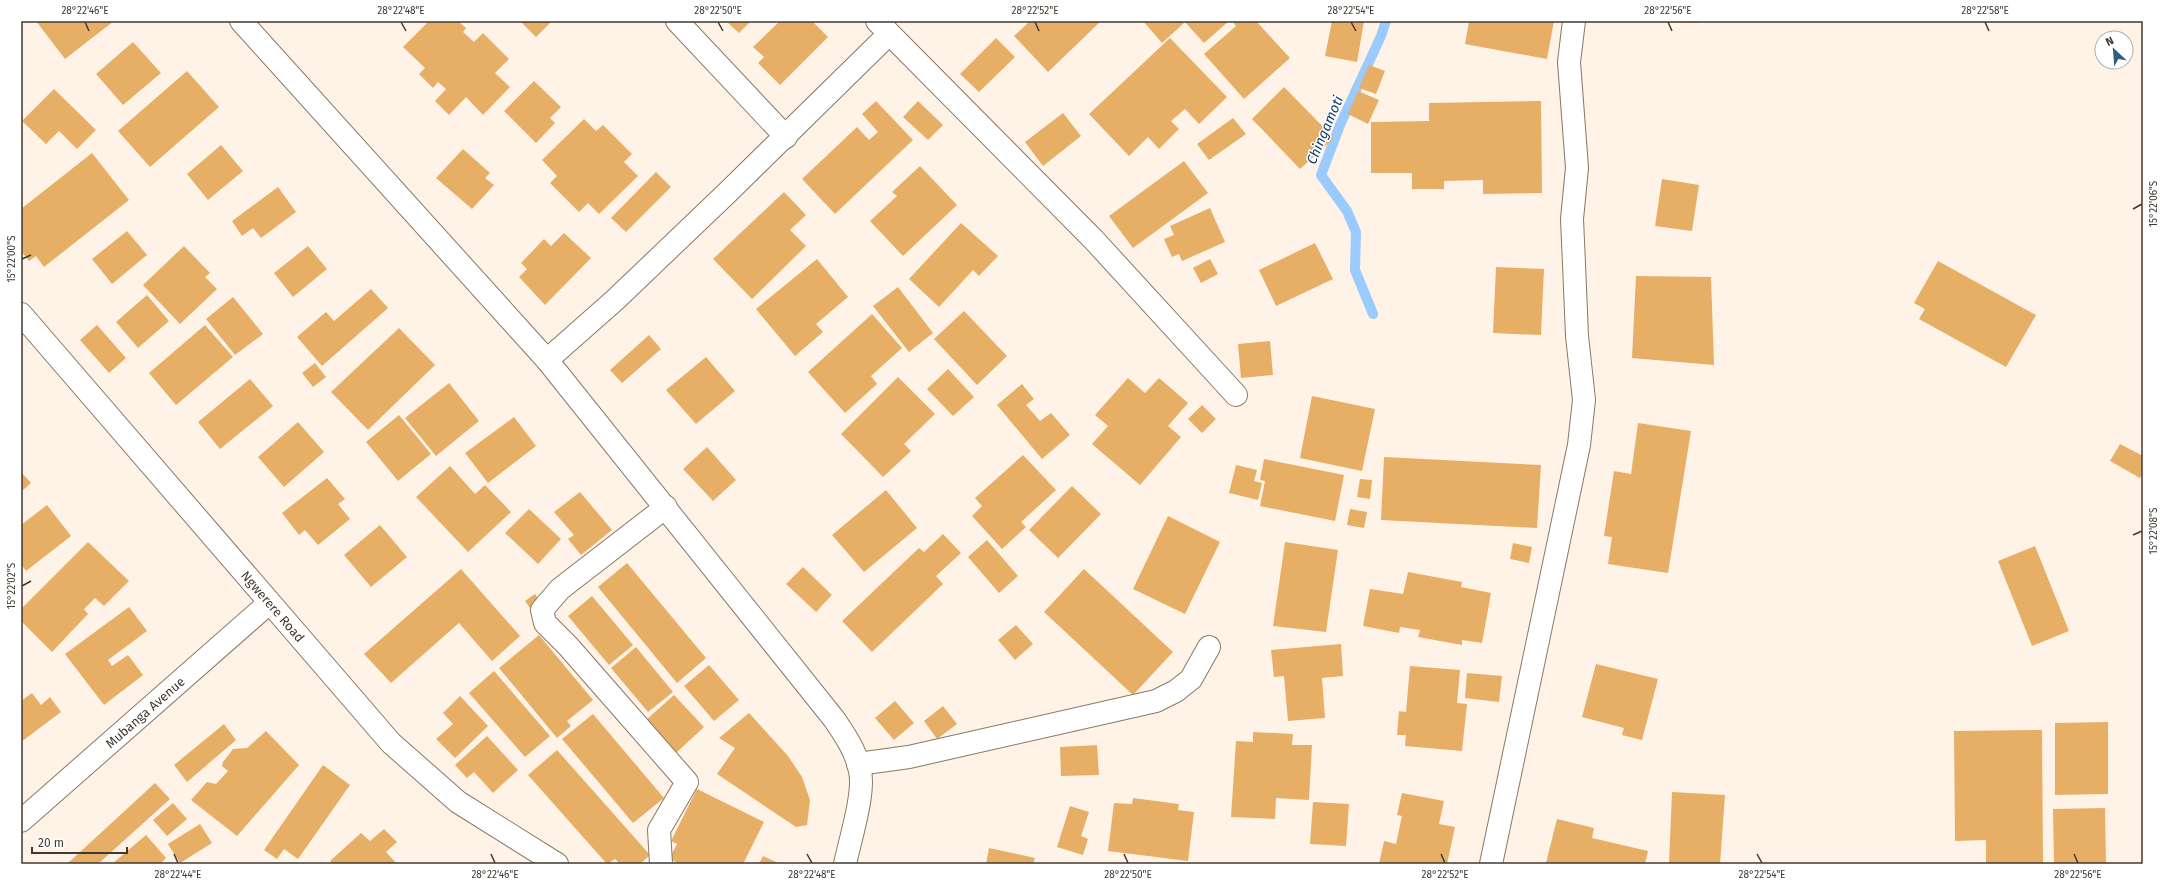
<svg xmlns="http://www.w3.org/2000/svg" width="2164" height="885" viewBox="0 0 2164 885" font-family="'Fira Sans',sans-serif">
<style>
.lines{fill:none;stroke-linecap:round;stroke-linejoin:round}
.stream{stroke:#9acafe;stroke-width:10}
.building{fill:#e7ae66}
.minor-casing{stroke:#897864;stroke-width:24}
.minor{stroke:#fff;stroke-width:22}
.ticks{fill:none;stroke:#413931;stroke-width:1.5}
.labels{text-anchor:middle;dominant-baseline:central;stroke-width:3;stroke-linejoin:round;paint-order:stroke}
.street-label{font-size:13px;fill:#413931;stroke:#fff}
.water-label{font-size:14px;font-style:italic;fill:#133d66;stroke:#fff}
.neatline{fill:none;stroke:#413931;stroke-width:1.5}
.ticks-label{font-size:10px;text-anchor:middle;fill:#413931}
</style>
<rect width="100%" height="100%" fill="#fef3e6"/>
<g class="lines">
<path class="stream" d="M1373,314L1355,270L1356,232L1347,211L1321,175L1340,125L1381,36L1386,21"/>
</g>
<path class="building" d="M36,21H114L65,59Z
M429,21H458L466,28L463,32L474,42L483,33L509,59L495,73L510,87L483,115L466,97L449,115L435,101L446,89L438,82L433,88L419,74L425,68L403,47Z
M520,21H552L536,37Z
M726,21H751L739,33Z
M780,21H812L828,37L780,85L758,63L764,57L753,47Z
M1030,21H1101L1048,72L1014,36Z
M1143,21H1181L1184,23L1162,43Z
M1184,21H1229L1204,43Z
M1232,21H1256L1290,58L1244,99L1204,54L1236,26Z
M1332,21H1364L1357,62L1325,56Z
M1469,21H1554L1547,59L1465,44Z
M1669,21H1698V23L1669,22Z
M996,38L1015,57L979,92L960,74Z
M1170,38L1227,97L1199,124L1185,109L1171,121L1179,129L1159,149L1148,137L1129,156L1089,114Z
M133,42L161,73L123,105L96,74Z
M1369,65L1385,71L1376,94L1359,88Z
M187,71L219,107L150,167L118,131Z
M534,81L561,107L550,118L555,123L536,143L504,111Z
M1284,87L1334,138L1300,169L1252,119Z
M54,89L96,130L77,149L59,131L46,144L22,121Z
M1358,91L1379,100L1368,124L1348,114Z
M876,101L913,140L835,214L802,179L857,127L869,140L878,132L862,114Z
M918,101L943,125L928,140L903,117Z
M1541,101L1542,193L1483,194V180L1444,181V189H1412V173H1371V122L1429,121V103Z
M1063,113L1081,136L1043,166L1025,142Z
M1233,118L1246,134L1209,160L1197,144Z
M584,119L596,131L603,125L632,154L624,162L638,176L599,214L588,203L579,212L550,183L557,176L542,160Z
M221,145L243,171L208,200L187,174Z
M463,149L490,173L485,178L494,185L472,209L436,178Z
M92,153L129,200L44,267L36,256L29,261L21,251V209Z
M1184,161L1208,193L1133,248L1109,216Z
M920,166L957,205L903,256L870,221L897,196L892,192Z
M656,172L671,187L626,232L611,218Z
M1662,179L1699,185L1692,231L1655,226Z
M278,187L296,212L261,238L253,228L242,236L232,221Z
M784,192L806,215L790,230L806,246L752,299L713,259Z
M1210,208L1225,242L1182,261L1179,254L1172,257L1164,239L1174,235L1170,226Z
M961,223L998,256L979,276L973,270L939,307L909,279Z
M127,231L147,255L112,284L92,259Z
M564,233L591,258L545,305L519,277L527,269L521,263L544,239L551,246Z
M1315,243L1333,279L1276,306L1259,270Z
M184,246L210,273L205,277L217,289L180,324L143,285Z
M308,246L327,269L293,297L274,273Z
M817,259L848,297L816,324L823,332L795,356L756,309Z
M1210,259L1218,274L1201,283L1193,268Z
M1938,261L2036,315L2006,367L1919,319L1925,309L1914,303Z
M1496,267L1544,269L1541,335L1493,333Z
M1636,276L1711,277L1714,365L1632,358Z
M898,287L933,333L909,352L873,306Z
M371,289L388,308L322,366L297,337L326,312L334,321Z
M147,295L169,321L138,348L116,322Z
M233,297L263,334L235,355L206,319Z
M964,311L1007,356L977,385L934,339Z
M872,314L902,348L871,376L877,384L845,413L808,372Z
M97,325L126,358L109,373L80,340Z
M205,325L233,357L176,405L149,373Z
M399,328L435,365L368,430L331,392Z
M649,335L661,349L622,383L610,370Z
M1270,341L1273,375L1241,378L1238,344Z
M706,357L735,391L696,424L666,390Z
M315,363L326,377L313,387L302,373Z
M948,369L974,397L953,416L927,389Z
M898,377L935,414L904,444L911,451L883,477L841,434Z
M1128,378L1145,393L1159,378L1188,403L1168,426L1181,437L1140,485L1092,444L1108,426L1095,415Z
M250,379L273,406L220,449L198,422Z
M449,383L479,421L436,456L405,418Z
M1022,384L1034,399L1026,405L1040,421L1051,413L1070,435L1042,459L997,405Z
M1312,396L1375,409L1362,471L1300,458Z
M1202,405L1216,419L1202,433L1188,419Z
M399,415L431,454L398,481L366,442Z
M514,417L536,446L488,483L465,453Z
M298,422L324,452L284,487L258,457Z
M1638,423L1691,431L1668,573L1608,564L1612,537L1604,536L1614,471L1631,474Z
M2120,444L2143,456V473L2140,478L2110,461Z
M707,447L736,480L713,501L683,469Z
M1023,455L1056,490L1021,522L1026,527L1002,549L972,516L982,506L975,498Z
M1384,457L1541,465L1537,528L1381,520Z
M1264,459L1344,475L1335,521L1260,506L1265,481L1260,480Z
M1236,465L1257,470L1254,481L1262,483L1258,500L1229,493Z
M450,466L475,494L485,485L511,512L468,552L416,497Z
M21,472L31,483L21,492Z
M327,478L345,499L338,504L350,519L318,545L305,530L299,535L282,513Z
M1360,479L1372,480L1370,499L1357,497Z
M1072,486L1101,514L1058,558L1029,530Z
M886,490L917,528L864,572L832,535Z
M580,492L612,530L581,555L568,539L574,535L554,512Z
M47,505L71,536L26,571L21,564V525Z
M529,509L561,539L538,564L505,533Z
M1350,509L1367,512L1364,528L1347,525Z
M1168,516L1220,542L1185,614L1133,589Z
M380,525L407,557L371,587L344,555Z
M943,534L961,553L936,576L943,584L872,652L842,621L919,548L924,552Z
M987,540L1018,576L999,593L968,557Z
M88,542L129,581L104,606L95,598L84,609L88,614L52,652L21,621V609Z
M1285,542L1338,550L1326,632L1273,626Z
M1513,543L1532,547L1529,563L1510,559Z
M2035,546L2069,631L2032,646L1998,561Z
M627,563L706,658L677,683L598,587Z
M803,567L832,595L816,612L786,584Z
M461,569L520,636L492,661L459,623L391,683L364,654Z
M1084,569L1173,652L1133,695L1044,612Z
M1408,572L1462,582L1461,587L1491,593L1482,643L1462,640V645L1418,637L1420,630L1400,627L1399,633L1363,626L1370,589L1403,594Z
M535,594L540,601L530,608L525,601Z
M592,596L633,645L609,665L568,616Z
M129,607L147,631L108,660L112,666L128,655L143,675L104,705L65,654Z
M1016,625L1033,644L1015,660L998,640Z
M539,635L593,700L567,721L571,726L557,738L499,668Z
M1341,644L1343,676L1322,678L1325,718L1288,721L1284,676L1274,677L1271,650Z
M636,647L673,692L648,712L611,668Z
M1596,664L1658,679L1642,740L1622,735L1624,728L1582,717Z
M709,665L739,700L714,721L684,686Z
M1410,666L1460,670L1457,703L1467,704L1462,751L1405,746L1406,735H1397L1399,711L1406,712Z
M494,671L550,736L525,757L469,693Z
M1467,673L1502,676L1499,702L1465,698Z
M32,693L41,705L50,697L61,712L21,742V701Z
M674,695L704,727L676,753L646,720Z
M460,696L488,726L455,758L436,739L453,724L443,713Z
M895,701L914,723L894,740L875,718Z
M943,706L957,724L937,739L924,721Z
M749,713L788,756L802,777L810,800L807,825L796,827L717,774L735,748L719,738Z
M593,714L664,798L633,823L562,739Z
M2108,722V794L2055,795V723Z
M224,724L236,740L187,782L174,765Z
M2042,730L2043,863L1986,864V840L1955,841L1954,731Z
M266,731L299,765L237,836L191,800L207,782L216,784L228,771L222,766L223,762L233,749L247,748Z
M1253,732L1293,734L1292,745H1312L1309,800L1276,798L1275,819L1231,817L1236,741L1253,742Z
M487,736L518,770L493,793L474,772L467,778L455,765Z
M1097,745L1099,775L1061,776L1060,747Z
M557,750L650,855L640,864H620L615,859L607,864L528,775Z
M323,765L350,785L298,859L284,849L277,859L264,850Z
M155,783L170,799L98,864H67Z
M697,789L764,822L743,864H680L669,859L677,844L671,841Z
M1672,792L1725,795L1720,864H1669Z
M1402,793L1444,801L1439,824L1455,827L1447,864H1379L1384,841L1396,844L1402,816L1397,815Z
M1133,798L1179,804L1178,810L1194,812L1188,861L1108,851L1114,803L1132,804Z
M1313,802L1349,804L1346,846L1310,844Z
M173,803L187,819L167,836L153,820Z
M1070,806L1089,812L1081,836L1088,839L1083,855L1057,847Z
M2105,808L2106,864H2054L2053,809Z
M1557,819L1594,828L1592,838L1648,851L1645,864L1546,863Z
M200,824L212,843L180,863L168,844Z
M384,829L397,842L386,852L397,864H333L330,861L361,833L370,841Z
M146,835L166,858L160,864H112Z
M989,848L1035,858L1033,864H986Z
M763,856L780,864H759Z"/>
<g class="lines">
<defs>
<g id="minor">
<path d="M241,21L547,360L834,719C845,735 856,751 860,771C865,793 850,840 845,864"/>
<path d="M677,21L786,137"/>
<path d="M877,21L1094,240L1236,395"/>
<path id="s1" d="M21,314L391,743L458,802L557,864"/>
<path d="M547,360L615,300L728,192L889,34"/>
<path d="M858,764L909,757L1156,701L1176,691L1191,679L1209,647"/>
<path id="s2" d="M21,821L269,603"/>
<path d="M661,864L659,830L687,782L568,646L545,623L542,610L560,589L666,507"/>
<path d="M1491,864L1579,445L1584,400L1577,336L1574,264L1572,219L1577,168L1569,62L1574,21"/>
</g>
</defs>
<use href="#minor" class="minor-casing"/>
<use href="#minor" class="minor"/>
</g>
<path class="ticks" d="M85,22L89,31M401,22L406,31M718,22L723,31M1035,22L1039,31M1351,22L1356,31M1668,22L1672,31M1985,22L1989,31M2133,209L2142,204M22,259L31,255M2133,535L2142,531M22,586L31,581M174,854L178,863M491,854L495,863M807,854L812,863M1124,854L1128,863M1441,854L1445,863M1757,854L1762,863M2074,854L2078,863"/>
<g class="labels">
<g class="street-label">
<text stroke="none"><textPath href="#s1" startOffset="386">Ngwerere Road</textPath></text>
<text stroke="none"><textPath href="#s2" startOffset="165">Mubanga Avenue</textPath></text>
</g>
<g class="water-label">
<text transform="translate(1325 130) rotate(-67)">Chingamoti</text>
</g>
</g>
<rect width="2164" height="885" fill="none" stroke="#ffffff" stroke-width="44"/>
<g transform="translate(2114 50) rotate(334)"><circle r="19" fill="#ffffff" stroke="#b3b0ad"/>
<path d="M0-3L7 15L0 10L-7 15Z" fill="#2f617e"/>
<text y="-6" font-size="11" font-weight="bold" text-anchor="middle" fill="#413931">N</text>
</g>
<path d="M32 847v6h95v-6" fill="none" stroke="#413931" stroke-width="2"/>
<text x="38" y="847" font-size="12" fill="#413931" stroke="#ffffff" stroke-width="3" paint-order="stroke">20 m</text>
<rect x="22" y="22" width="2120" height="841" class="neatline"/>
<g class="ticks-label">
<text x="85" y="14">28°22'46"E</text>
<text x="401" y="14">28°22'48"E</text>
<text x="718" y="14">28°22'50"E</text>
<text x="1035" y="14">28°22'52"E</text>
<text x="1351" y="14">28°22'54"E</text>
<text x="1668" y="14">28°22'56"E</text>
<text x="1985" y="14">28°22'58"E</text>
<text transform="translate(2153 204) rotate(-90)" y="4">15°22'06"S</text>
<text transform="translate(11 259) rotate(-90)" y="4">15°22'00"S</text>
<text transform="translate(2153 531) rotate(-90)" y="4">15°22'08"S</text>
<text transform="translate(11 586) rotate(-90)" y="4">15°22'02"S</text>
<text x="178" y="878">28°22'44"E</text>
<text x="495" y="878">28°22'46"E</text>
<text x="812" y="878">28°22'48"E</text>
<text x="1128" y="878">28°22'50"E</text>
<text x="1445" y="878">28°22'52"E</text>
<text x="1762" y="878">28°22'54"E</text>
<text x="2078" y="878">28°22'56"E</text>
</g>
</svg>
